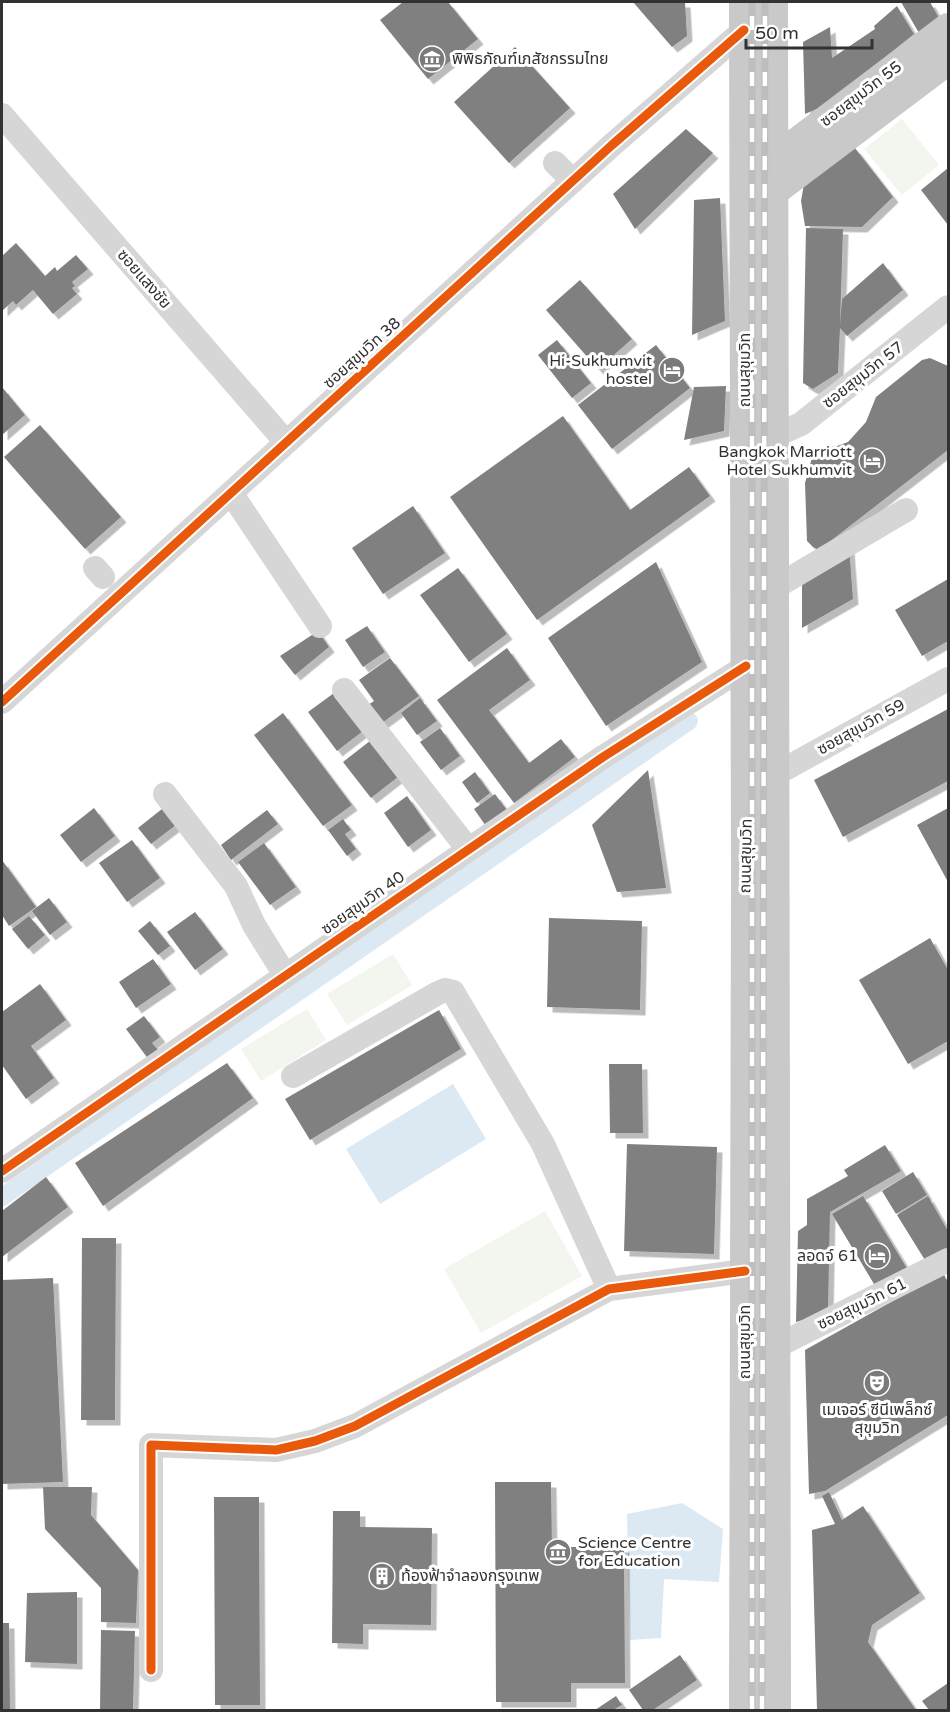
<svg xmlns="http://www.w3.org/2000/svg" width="950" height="1712" viewBox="0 0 950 1712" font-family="'Varela Round','Noto Sans Thai',sans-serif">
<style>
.green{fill:#f2f6ee}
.water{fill:#dce9f3}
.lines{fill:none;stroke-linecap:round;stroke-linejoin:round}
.canal{stroke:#dce9f3;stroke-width:18}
.building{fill:#808080;filter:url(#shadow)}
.minor{stroke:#d6d6d6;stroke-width:24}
.major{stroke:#c9c9c9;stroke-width:30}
.rail-casing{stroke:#bebebe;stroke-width:7}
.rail{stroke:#fff;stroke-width:4.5;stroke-dasharray:14;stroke-linecap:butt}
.cycleway-casing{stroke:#fff;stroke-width:13}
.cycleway{stroke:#e8590c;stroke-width:9}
.labels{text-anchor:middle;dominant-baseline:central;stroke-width:6;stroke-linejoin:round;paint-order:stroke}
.poi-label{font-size:16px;fill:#323232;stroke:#fff;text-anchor:start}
.street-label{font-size:16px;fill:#323232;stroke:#fff}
</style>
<defs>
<filter id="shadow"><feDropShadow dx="5.5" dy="5.5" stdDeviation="0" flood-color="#0004"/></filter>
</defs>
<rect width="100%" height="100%" fill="#fff"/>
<path class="green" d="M902,119L939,165L902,195L864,149Z
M393,954L412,985L347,1025L327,994Z
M307,1009L326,1040L261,1081L241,1049Z
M545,1211L582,1276L481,1333L444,1269Z"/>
<path class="water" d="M453,1084L486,1139L380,1204L346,1149Z
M682,1503L723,1529L719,1582L664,1579L661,1638L630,1640L627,1514Z"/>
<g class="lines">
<path class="canal" d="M2,1197L689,721"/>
</g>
<path class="building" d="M403,2H448L478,39L428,79L380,20Z
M633,2H685L687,36L672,47Z
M901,2H930L939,18L919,33Z
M897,6L914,34L835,98V101L805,114L803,42L830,27L832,58L875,29L874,26Z
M515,47L570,108L509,163L454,102Z
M686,129L713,153L635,229L613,194Z
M855,148L893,197L862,227L805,226L801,201L804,184Z
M948,168V225L921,190Z
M720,198L725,321L692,335L694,200Z
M806,228L843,229L840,325L842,299L883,263L903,290L847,336L840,328L838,373L813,389L803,383Z
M16,243L45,276L55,267L57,271L76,255L88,269L72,282L75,286L72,288L77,294L53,314L33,290L16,305L13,301L2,311V256Z
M580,280L632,339L598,369L546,310Z
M557,340L591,383L572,398L538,355Z
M656,345L690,388L612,449L578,405Z
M930,358L948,366V450L819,550L813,547L807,541L805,483L815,447L837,446L848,442L866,422L876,397L922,360Z
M726,386L724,431L684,440L694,387Z
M2,387L25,415L2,435Z
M563,416L630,510L689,467L710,496L537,620L450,497Z
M40,425L121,517L85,549L4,457Z
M413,506L445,553L383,594L352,548Z
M849,546L853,599L802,628V575Z
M656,562L702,662L606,726L548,638Z
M458,568L507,634L469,662L420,595Z
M948,579V641L922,656L895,610Z
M367,626L385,652L363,667L345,640Z
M318,631L329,647L295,675L280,656Z
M507,648L530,680L489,710L529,763L561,739L575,757L514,803L437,700Z
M390,658L419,696L382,723L368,705L374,701L359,680Z
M334,693L363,731L337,751L308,712Z
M420,698L437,721L417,735L401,713Z
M948,709V781L843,837L814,780Z
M283,713L352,805L323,826L254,735Z
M440,728L460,756L441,770L420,742Z
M375,737L403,773L371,798L343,762Z
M648,770L666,888L617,892L592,825Z
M475,772L490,793L477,803L462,782Z
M495,794L509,813L488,829L474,809Z
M407,796L431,830L408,847L384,813Z
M167,805L180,822L151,844L138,828Z
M94,808L115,836L81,862L60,835Z
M948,808V882L917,825Z
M267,810L278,824L231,860L221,845Z
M343,819L351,830L345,834L356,849L347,856L328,830Z
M132,840L160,878L127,902L99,863Z
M264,843L296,887L270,905L238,862Z
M2,860L36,907L9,926L2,915Z
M49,898L67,922L50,935L32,911Z
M195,912L223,949L195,970L167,932Z
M29,916L45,935L28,949L12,929Z
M549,918L642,921L640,1010L547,1007Z
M150,921L170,946L158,955L138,931Z
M930,938L948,970V1041L908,1064L859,980Z
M153,959L171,984L136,1008L119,982Z
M40,984L66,1020L31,1046L54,1078L26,1099L2,1065V1012Z
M439,1010L461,1049L310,1140L285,1099Z
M144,1016L160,1037L152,1043L160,1052L149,1060L126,1029Z
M227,1063L253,1098L103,1206L75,1163Z
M609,1064H642L643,1133H610Z
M627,1144L717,1147L714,1254L624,1251Z
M885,1145L901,1171L830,1212L828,1313L796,1322L798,1231L807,1225V1199L848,1176L844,1170Z
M913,1172L927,1195L896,1214L882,1191Z
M46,1177L68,1207L2,1257V1211Z
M863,1196L908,1270L877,1289L832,1214Z
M928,1196L948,1231V1253L928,1265L897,1215Z
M82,1238H116L115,1420H81Z
M943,1273L948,1282V1415L825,1491L809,1494L805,1350Z
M53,1278L63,1482L2,1484V1280Z
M495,1482H551L552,1547H624L625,1683H571V1702H496Z
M43,1487H92L91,1515L138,1570L136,1623L101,1622V1588L45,1529Z
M829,1492L842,1520L863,1506L920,1593L872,1625L868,1642L916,1710H817L812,1530L835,1524L822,1496Z
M214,1497H259L260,1705H215Z
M333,1511H360V1527L432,1528L431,1625L363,1624V1644L332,1643Z
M77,1592V1664L25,1662L27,1593Z
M2,1623H9L10,1710H2Z
M101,1630L135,1631L133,1710H100Z
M680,1655L697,1680L653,1710H643L629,1690Z
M948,1683V1710H929L922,1701Z
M616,1696L622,1705L613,1710H595Z"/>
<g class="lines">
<path class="minor" d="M2,115L286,442
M555,163L573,181
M774,436L801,424L948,307
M231,493L320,626
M95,568L103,577
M774,588L906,510
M344,690L468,849
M2,702L612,145L744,30
M774,775L948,679
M165,794L236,886L254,925L285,975
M293,1076L438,993L445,990L453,992L543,1144L609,1289
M2,1171L603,757L746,666
M775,1347L948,1260
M151,1670V1445L276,1450L315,1441L355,1426L609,1289L745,1271"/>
<path class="major" d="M773,2L776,1710
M774,160L948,28
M760,192L774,191L948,60
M744,1710L746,875L744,2"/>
<defs>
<path id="rail" d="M752,1710V2
M762,1710L765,2"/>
</defs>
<use href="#rail" class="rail-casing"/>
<use href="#rail" class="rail"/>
<defs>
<path id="cycleway" d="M2,702L612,145L744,30
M2,1171L603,757L746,666
M151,1670V1445L276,1450L315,1441L355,1426L609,1289L745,1271"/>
</defs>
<use href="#cycleway" class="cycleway-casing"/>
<use href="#cycleway" class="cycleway"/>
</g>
<defs>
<symbol id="museum-disc" viewBox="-11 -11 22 22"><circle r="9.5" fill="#7a7a7a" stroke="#fff"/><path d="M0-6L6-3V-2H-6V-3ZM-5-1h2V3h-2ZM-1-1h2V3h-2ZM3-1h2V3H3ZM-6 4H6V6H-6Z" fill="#fff"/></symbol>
<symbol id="hotel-disc" viewBox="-11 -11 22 22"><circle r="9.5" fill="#7a7a7a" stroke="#fff"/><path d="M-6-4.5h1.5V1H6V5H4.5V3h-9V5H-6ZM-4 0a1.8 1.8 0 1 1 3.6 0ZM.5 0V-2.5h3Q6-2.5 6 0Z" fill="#fff"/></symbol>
<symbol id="theatre-disc" viewBox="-11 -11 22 22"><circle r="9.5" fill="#7a7a7a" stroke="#fff"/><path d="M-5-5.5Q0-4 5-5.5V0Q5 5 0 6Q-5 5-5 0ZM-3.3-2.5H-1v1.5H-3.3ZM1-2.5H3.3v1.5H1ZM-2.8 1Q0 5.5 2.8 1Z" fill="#fff"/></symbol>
<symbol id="building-disc" viewBox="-11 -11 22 22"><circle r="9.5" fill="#7a7a7a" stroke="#fff"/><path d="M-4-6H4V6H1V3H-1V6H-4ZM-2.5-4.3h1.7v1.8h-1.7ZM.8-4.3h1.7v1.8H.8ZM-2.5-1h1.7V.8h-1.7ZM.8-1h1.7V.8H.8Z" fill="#fff"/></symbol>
</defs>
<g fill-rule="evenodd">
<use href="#museum-disc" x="417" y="44" width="30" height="30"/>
<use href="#hotel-disc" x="657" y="355" width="30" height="30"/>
<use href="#hotel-disc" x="857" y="446" width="30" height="30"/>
<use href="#hotel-disc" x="862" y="1241" width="30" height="30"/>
<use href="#theatre-disc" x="862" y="1368" width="30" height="30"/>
<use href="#museum-disc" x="543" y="1537" width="30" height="30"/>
<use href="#building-disc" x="367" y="1561" width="30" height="30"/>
</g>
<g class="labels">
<g class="poi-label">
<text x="452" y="59">พิพิธภัณฑ์เภสัชกรรมไทย</text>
<text x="652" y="361" text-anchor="end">Hi-Sukhumvit<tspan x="652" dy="18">hostel</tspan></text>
<text x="852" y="452" text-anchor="end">Bangkok Marriott<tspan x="852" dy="18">Hotel Sukhumvit</tspan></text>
<text x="858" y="1256" text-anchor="end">ลอดจ์ 61</text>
<text x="877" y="1410" text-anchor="middle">เมเจอร์ ซีนีเพล็กซ์<tspan x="877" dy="18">สุขุมวิท</tspan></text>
<text x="578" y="1543">Science Centre<tspan x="578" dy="18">for Education</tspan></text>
<text x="401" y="1576">ท้องฟ้าจำลองกรุงเทพ</text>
</g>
<g class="street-label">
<text transform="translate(861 94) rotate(-37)">ซอยสุขุมวิท 55</text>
<text transform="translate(144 279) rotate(49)">ซอยแสงชัย</text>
<text transform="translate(362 353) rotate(-42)">ซอยสุขุมวิท 38</text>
<text transform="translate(745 370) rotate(-90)">ถนนสุขุมวิท</text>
<text transform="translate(863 375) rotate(-38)">ซอยสุขุมวิท 57</text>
<text transform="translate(861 727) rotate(-29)">ซอยสุขุมวิท 59</text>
<text transform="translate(746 856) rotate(-89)">ถนนสุขุมวิท</text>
<text transform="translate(363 903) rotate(-35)">ซอยสุขุมวิท 40</text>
<text transform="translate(862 1304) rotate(-26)">ซอยสุขุมวิท 61</text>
<text transform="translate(745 1342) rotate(-90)">ถนนสุขุมวิท</text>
</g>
</g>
<rect width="950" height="1712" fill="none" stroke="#323232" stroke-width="6"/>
<path d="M746 39v9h126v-9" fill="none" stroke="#323232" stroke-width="3"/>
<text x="755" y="39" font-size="18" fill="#323232" stroke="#ffffff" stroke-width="4.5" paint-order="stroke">50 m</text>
</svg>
